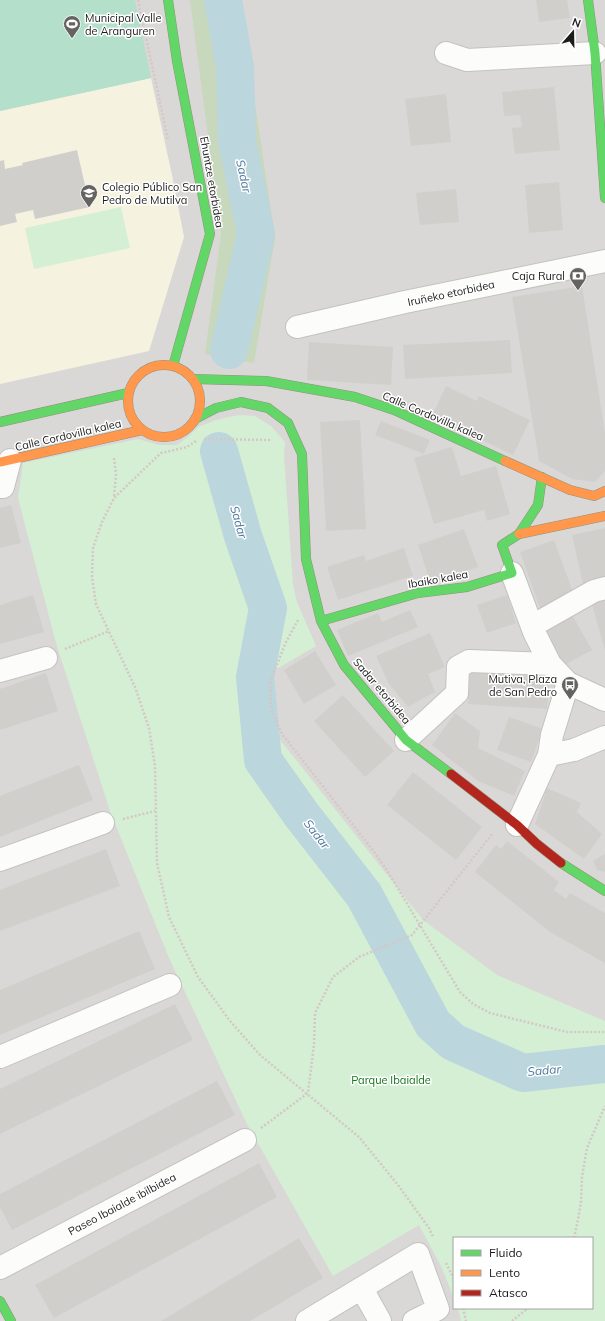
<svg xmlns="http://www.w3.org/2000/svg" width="605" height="1321" viewBox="0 0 605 1321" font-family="Mulish,sans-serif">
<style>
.residential{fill:#dad8d6;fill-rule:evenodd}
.education{fill:#f5f3e0}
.forest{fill:#c7d8bc}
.park{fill:#d4efd3}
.pitch{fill:#b3dfcb}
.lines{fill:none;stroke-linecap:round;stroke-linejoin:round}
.river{stroke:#bbd6dc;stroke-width:38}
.building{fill:#d1cfcc}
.street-casing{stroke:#c3c2c1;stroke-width:24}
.fast-casing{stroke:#92927e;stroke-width:10}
.slow-casing{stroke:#92927e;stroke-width:10}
.jam-casing{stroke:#92927e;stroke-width:10}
.path{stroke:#d4c7c6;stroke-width:2.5;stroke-dasharray:2 2;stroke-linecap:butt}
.street{stroke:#fcfcfb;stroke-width:22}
.fast{stroke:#63d668;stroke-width:9}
.slow{stroke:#ff974d;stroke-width:9}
.jam{stroke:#b3261e;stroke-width:9}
.labels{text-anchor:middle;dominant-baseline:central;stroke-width:3;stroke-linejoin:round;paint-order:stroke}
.poi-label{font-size:11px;fill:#1c1c1c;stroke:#fff;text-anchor:start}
.street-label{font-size:11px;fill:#1c1c1c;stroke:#fff}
.park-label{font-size:11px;fill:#127318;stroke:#fff}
.water-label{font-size:12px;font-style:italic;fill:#4c779e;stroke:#fff}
</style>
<rect width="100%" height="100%" fill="#ebe8e5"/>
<path class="residential" d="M0,0H605V1321H0ZM454,1238H592V1308H454Z"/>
<path class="education" d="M151,78L173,180L184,237L149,351L0,384V111Z"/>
<path class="forest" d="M190,0H241L248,56L275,238L254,363L205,354L221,234Z"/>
<path class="park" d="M121,207L130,248L34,269L25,228Z
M239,415L255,416L271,426L285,442L284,455L293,585L297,602L316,646L266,675L263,707L277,736L423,920L497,975L605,1021V1321H461L458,1308H592V1238H454V1298L441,1266L419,1225L333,1276L247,1124L169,958L110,811L56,643L18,498L23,463L138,439L159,445H177L190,435L198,427L216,420Z"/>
<path class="pitch" d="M0,0H135L151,78L0,111Z"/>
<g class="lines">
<path class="river" d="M223,0L235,67L237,141L256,234L229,350
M219,451L243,536L268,608L255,677L263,760L301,814L364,895L433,1024L453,1042L523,1073L605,1064"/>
</g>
<path class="building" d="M536,0H567L570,18L539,22Z
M554,87L560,150L515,154L512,128L522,127L520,115L504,116L502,92Z
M446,94L451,142L411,146L405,99Z
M77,150L90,207L35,219L33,210L15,214L17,222L0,226V161L4,160L5,169L23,165L22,163Z
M559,182L563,230L529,233L525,185Z
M456,189L459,222L420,225L416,193Z
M582,286L605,433V471L595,482L572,479L539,461L512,297Z
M510,340L512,373L405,379L403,345Z
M309,342L393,347L391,385L307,380Z
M446,386L477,401L479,396L530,420L513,455L432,416Z
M360,420L366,529L326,531L320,422Z
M381,421L430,440L424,454L375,435Z
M452,447L461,476L496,466L510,514L487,521L484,510L434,524L414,458Z
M11,505L21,543L0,548V508Z
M605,528V579L583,584L572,535Z
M464,529L478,567L440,580L429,578L418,545Z
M554,540L575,598L541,611L520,552Z
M404,548L413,576L338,600L327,567L364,555L366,561Z
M33,595L44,632L0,644V605Z
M507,595L516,623L487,633L477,605Z
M605,597V650L591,601Z
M410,610L418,627L348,656L337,630L378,613L382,622Z
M571,613L592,650L563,666L543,629Z
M430,633L445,667L428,674L435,692L408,707L389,684L376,656Z
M315,651L336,685L304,704L284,670Z
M470,672L550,677L547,709L468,704Z
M46,673L58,711L0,730V689Z
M343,695L394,751L365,777L314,721Z
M455,713L480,731L478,748L525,771L514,796L478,781L432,745Z
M509,717L543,729L531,762L497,750Z
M79,765L93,800L0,837V796Z
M413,772L482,827L456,860L387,805Z
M547,788L581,803L577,812L602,834L584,859L535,824Z
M507,841L559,882L554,890L566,899L570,893L605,913V963L550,932L475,872L496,845L501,849Z
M106,849L120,886L0,931V890Z
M605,854V872L597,870L593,861Z
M139,931L155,969L0,1035V990Z
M175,1004L193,1040L0,1134V1089Z
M217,1081L235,1115L12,1230L0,1207V1194Z
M259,1163L277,1197L54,1318L35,1285Z
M299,1238L323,1278L250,1321H161Z"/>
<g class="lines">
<defs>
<path id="street" d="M446,53L467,60L595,53
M297,327L405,302L605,261
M0,487H3L10,460
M512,573L534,632L550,664L568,683L605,700
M532,626L594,591L605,588
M0,671L46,658
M406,740L457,693L458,667L469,661L550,664
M549,755L574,750L605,737
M517,825L549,755L552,735L568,683
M0,860L103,823
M0,1057L170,985
M0,1268L245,1140
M362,1289L380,1321
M307,1321L418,1254L438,1309L414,1321"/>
<path id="fast" d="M168,0L177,61L210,234L173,366
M588,0L595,53L605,198
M193,379L266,381L355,397L394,410L505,461
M195,419L216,408L241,402L268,408L288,423L302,454L306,559L321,621L344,665L406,740L451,774
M0,422L128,393
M321,621L418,593L467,587L512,573L502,545L519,534L538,505L542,477
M561,863L605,891
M0,1301L11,1321"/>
<path id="slow" d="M128 401a36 36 0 1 1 72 0a36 36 0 1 1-72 0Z
M505,461L570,490L594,496L605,491
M0,462L142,430
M519,534L605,516"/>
<path id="jam" d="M451,774L517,825L537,844L561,863"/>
</defs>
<use href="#street" class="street-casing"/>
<use href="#fast" class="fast-casing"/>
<use href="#slow" class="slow-casing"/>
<use href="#jam" class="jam-casing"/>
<path class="path" d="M138,0L168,140
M204,439L271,440
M196,441L187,447L161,453L114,498L102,522L93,548L92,577L96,604L135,687L149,728L155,766L157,863L169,917L198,977L230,1021L260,1055L359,1137L398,1185L429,1228L433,1237
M114,458L116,475L114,497
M298,620L286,642L270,682L271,709L282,734L375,853L388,872L460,992L473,1004L490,1013L567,1032H605
M65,649L109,631
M123,819L155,811
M261,1128L308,1093L314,1044L315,1013L333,977L359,957L412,935L493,833
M574,1238L578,1220L581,1202L582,1177L587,1148L605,1106
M446,1263L454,1279
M463,1308L466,1321
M512,1321L528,1308"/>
<use href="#street" class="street"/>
<use href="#fast" class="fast"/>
<use href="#slow" class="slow"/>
<use href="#jam" class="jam"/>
</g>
<defs>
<symbol id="stadium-pin" viewBox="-11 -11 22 30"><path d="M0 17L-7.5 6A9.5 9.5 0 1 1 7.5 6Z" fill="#646362" stroke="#fff"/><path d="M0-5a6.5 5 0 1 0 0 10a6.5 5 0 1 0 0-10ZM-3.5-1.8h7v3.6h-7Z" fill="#fff"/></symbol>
<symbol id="school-pin" viewBox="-11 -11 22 30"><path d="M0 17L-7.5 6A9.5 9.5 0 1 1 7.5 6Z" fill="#646362" stroke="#fff"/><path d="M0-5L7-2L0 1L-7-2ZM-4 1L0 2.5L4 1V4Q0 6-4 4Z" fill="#fff"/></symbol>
<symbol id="bank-pin" viewBox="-11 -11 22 30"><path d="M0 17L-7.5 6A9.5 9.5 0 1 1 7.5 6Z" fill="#646362" stroke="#fff"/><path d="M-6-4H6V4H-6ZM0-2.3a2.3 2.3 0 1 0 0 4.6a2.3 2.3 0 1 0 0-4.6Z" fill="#fff"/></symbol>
<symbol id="bus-pin" viewBox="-11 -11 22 30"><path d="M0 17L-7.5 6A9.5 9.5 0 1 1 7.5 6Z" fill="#646362" stroke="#fff"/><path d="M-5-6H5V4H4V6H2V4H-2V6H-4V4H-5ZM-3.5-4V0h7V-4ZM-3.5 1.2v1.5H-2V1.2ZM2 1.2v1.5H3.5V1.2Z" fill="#fff"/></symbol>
</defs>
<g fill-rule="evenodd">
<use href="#stadium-pin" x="62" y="14" width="20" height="27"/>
<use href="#school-pin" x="79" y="183" width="20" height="27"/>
<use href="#bank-pin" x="568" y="266" width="20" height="27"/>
<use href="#bus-pin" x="560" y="675" width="20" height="27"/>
</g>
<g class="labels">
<g class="poi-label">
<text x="85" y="18">Municipal Valle<tspan x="85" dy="13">de Aranguren</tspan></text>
<text x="102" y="187">Colegio Público San<tspan x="102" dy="13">Pedro de Mutilva</tspan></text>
<text x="565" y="276" text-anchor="end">Caja Rural</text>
<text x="557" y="679" text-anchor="end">Mutiva, Plaza<tspan x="557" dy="13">de San Pedro</tspan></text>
</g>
<g class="street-label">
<text transform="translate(212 182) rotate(80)">Ehuntze etorbidea</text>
<text transform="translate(451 293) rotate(-12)">Iruñeko etorbidea</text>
<text transform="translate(433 416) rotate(23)">Calle Cordovilla kalea</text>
<text transform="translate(68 435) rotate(-13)">Calle Cordovilla kalea</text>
<text transform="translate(438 579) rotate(-10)">Ibaiko kalea</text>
<text transform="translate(382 691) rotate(50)">Sadar etorbidea</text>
<text transform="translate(122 1204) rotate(-28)">Paseo Ibaialde ibilbidea</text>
</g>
<g class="park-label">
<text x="391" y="1080">Parque Ibaialde</text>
</g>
<g class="water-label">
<text transform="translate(244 176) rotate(78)">Sadar</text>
<text transform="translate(239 522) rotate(74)">Sadar</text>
<text transform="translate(317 834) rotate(52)">Sadar</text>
<text transform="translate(544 1070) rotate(-5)">Sadar</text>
</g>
</g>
<rect x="453" y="1237" width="140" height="72" fill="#ffffff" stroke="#a4a4a4"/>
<rect x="461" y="1250" width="20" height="6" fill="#63d668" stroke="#a4a4a4"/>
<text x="489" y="1257" font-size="12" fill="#1c1c1c">Fluido</text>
<rect x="461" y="1270" width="20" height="6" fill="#ff974d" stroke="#a4a4a4"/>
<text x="489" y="1277" font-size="12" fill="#1c1c1c">Lento</text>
<rect x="461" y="1290" width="20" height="6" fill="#b3261e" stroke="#a4a4a4"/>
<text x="489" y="1297" font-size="12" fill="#1c1c1c">Atasco</text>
<g transform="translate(573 32) rotate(20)" stroke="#ffffff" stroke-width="3" paint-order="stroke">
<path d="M0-3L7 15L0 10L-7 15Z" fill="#1c1c1c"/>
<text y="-6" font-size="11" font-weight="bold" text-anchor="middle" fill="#1c1c1c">N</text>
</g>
</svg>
